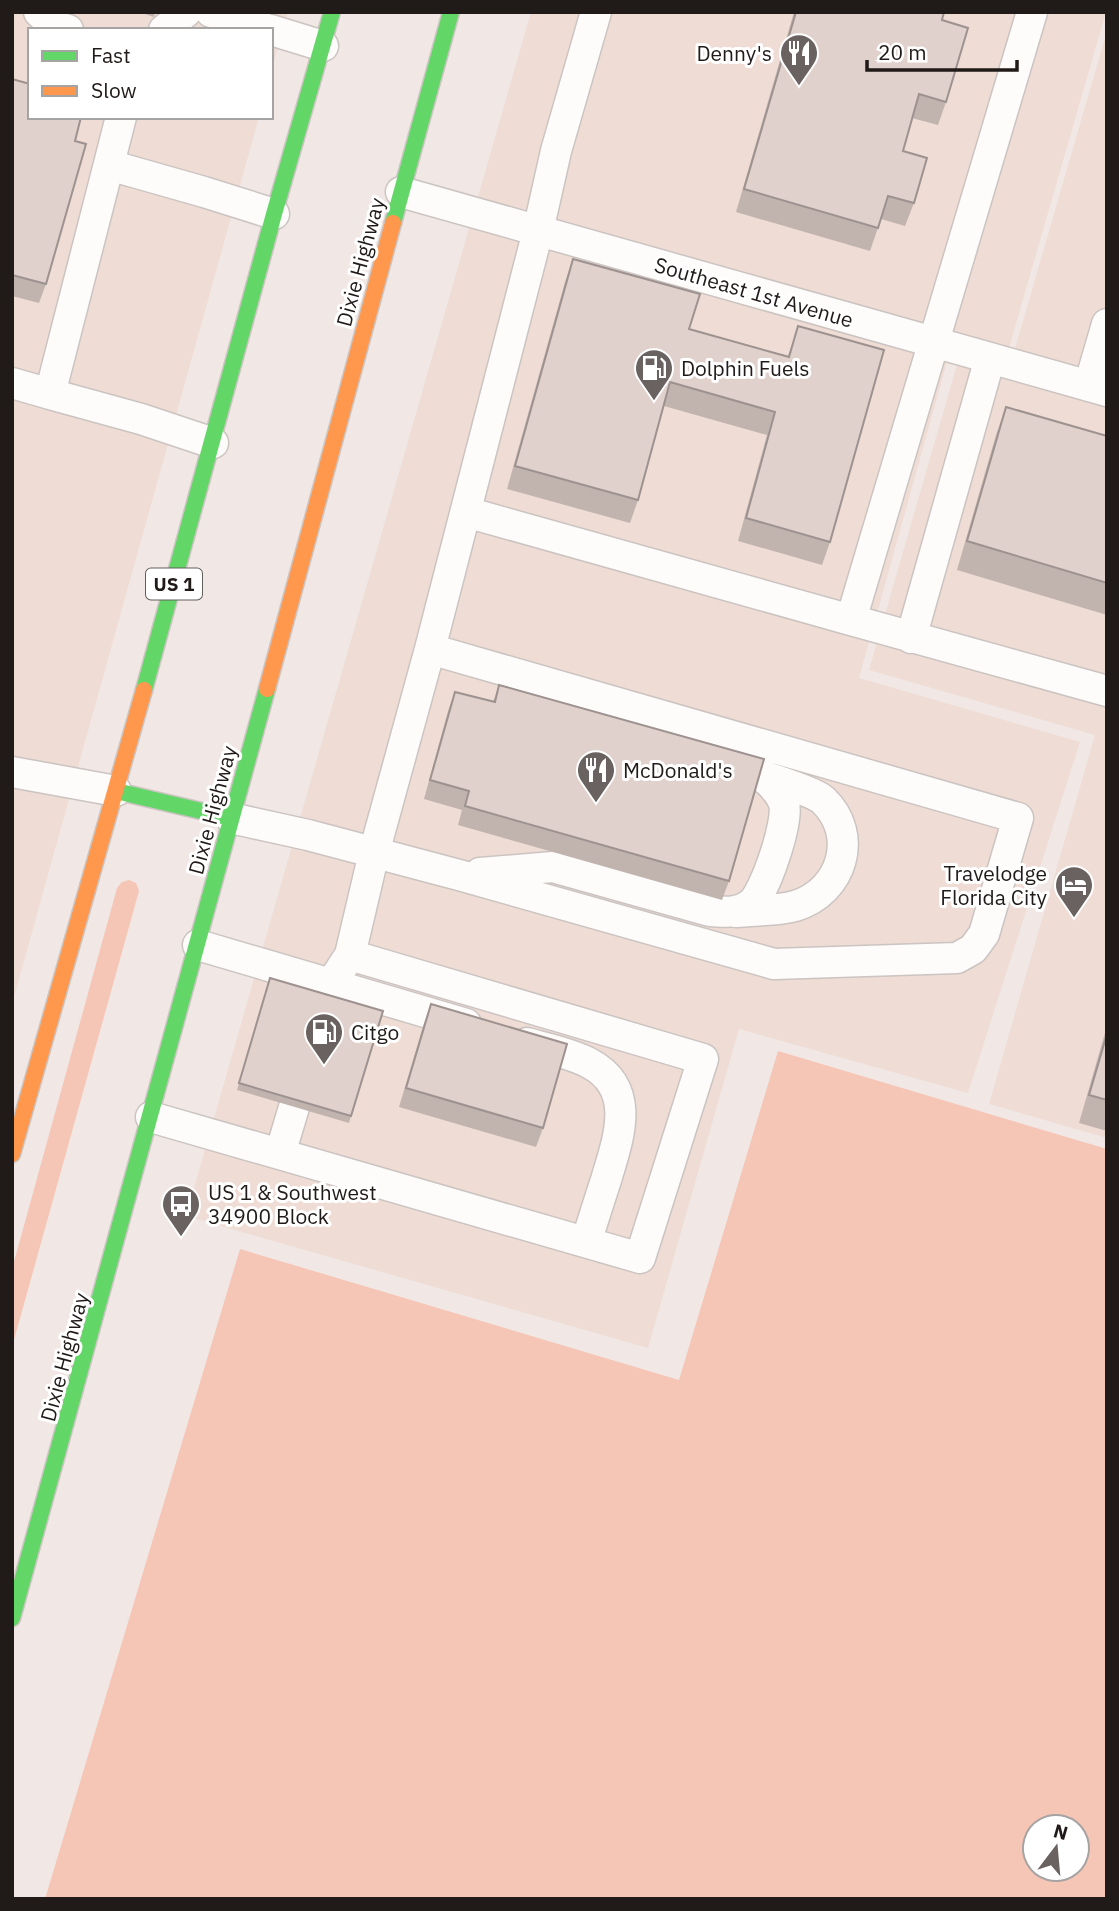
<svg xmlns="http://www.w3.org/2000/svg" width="1119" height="1911" viewBox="0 0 1119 1911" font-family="'IBM Plex Sans',sans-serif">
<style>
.built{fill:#eedcd5}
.green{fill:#f5c5b6;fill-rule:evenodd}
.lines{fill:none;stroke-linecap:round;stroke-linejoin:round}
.lane-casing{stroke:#cbc4c1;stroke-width:33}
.fast-casing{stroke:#cbc4c1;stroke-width:19}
.slow-casing{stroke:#cbc4c1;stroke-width:19}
.lane{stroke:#fdfcfb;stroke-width:30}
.fast{stroke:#63d668;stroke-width:16}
.slow{stroke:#ff974d;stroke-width:16}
.wall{fill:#c1b4af}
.building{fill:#e0d1cc;stroke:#9d928f;stroke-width:2}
.labels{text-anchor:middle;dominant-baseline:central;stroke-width:6;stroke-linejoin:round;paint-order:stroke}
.shield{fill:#fff;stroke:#635f5d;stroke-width:2}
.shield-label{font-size:19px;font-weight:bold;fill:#201a18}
.poi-label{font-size:21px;fill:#201a18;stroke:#fff;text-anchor:start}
.street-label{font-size:21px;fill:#201a18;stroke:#fff}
</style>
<rect width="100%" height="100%" fill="#f1e8e5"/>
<path class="built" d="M12,12H288L271,72V30H30V117H259L12,1004Z
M531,12H1106L1009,348L955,333L859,678L1080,742L968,1093L739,1029L648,1348L186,1216Z
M1107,31V379L1014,352Z
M958,361L1107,404V1138L989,1104L1095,735L869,670Z"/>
<path class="green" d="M129,880L136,883L139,891L12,1347V1269L117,888L122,882Z
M778,1051L1107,1149V1899H45L240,1249L679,1380ZM1035,1827H1077V1869H1035Z"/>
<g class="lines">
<defs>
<path id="lane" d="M39,12L53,25L68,30
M211,12L270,30
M164,30L186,12
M271,30L323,46
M109,165L204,192L274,214
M401,192L1107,391
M12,383L50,394L121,117
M1089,386L1107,324
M50,394L141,419L213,443
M466,512L851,620L1032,12
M851,620L1107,691
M911,638L990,358
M12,772L116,791
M231,818L308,835L459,875L774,964L957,958L973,949L984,934L1018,818L430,649
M480,873L553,867L710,911C725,912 738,914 751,904C765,893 789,821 784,804C783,800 779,793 776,790C763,771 740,768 720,762
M736,912C755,910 777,911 795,906C842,892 860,835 823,800C814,792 777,781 764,776
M198,945L466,1024
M527,1043C548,1049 570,1053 589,1063C638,1089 618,1139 606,1180C599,1201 593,1221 586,1242
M151,1117L640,1258L703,1059L350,955
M280,1154L331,984L350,955L374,853L430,649L538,231L556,151L596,12"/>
<path id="fast" d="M393,223L451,12
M144,690L274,214L332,12
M116,791L231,818
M12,1618L267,689"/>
<path id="slow" d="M267,689L393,223
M12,1154L144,690"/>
</defs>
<use href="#lane" class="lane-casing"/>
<use href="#fast" class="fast-casing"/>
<use href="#slow" class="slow-casing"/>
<use href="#lane" class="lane"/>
<use href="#fast" class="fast"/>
<use href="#slow" class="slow"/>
</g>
<path class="wall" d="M139,12H155L154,17Z
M794,12H944L942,20L946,102L938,125L912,118L903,151L914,203L905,226L881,219L870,251L736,212Z
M12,79L75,141L46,284L39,303L12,296Z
M573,259L689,329L788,356L798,326L830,542L822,565L738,541L767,435L664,406L638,500L630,523L507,489L565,282Z
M1006,407L1107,436V615L957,570L996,435Z
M499,685L729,881L722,900L458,825L462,810L424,799L448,711L455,692L493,702Z
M268,985L351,1116L349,1123L237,1090Z
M431,1004L543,1128L536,1147L399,1107L424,1023Z
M1107,1026V1131L1079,1123Z"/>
<path class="building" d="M796,12H944L942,20L968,28L946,102L919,94L903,151L927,158L914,203L888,196L878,228L744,189Z
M12,79L30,84V117H81L75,141L86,144L46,284L12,275Z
M573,259L700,294L689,329L789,357L798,326L884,350L830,542L746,518L775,412L670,382L638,500L515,466Z
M1006,407L1107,436V583L967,541Z
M499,685L764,759L729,881L465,806L469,791L430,780L455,692L495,702Z
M270,978L383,1011L351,1116L239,1083Z
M431,1004L567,1044L543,1128L406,1088Z
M1107,1034V1100L1089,1095Z"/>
<defs>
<symbol id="restaurant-pin" viewBox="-11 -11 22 30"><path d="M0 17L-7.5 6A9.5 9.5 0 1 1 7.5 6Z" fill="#696260" stroke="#fff"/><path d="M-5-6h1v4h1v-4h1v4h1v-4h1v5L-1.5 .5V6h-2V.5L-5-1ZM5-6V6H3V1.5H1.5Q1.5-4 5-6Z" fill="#fff"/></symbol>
<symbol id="fuel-pin" viewBox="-11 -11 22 30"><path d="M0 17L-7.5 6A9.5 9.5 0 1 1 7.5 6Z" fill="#696260" stroke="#fff"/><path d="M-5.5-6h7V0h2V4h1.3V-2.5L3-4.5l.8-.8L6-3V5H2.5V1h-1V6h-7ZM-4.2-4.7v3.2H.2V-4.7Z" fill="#fff"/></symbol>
<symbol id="hotel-pin" viewBox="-11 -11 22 30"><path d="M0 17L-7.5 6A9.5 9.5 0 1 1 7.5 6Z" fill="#696260" stroke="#fff"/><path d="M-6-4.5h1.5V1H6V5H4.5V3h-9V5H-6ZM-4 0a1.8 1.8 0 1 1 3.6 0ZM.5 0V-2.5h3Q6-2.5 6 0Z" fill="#fff"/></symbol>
<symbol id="bus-pin" viewBox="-11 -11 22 30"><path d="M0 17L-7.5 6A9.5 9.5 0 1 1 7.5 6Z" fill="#696260" stroke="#fff"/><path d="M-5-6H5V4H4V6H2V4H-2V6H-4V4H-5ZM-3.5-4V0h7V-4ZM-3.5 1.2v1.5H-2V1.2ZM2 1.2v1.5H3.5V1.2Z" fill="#fff"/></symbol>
</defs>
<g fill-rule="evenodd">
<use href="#restaurant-pin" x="777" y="31" width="44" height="60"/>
<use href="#fuel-pin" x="632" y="346" width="44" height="60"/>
<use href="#restaurant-pin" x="574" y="748" width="44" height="60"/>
<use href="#hotel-pin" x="1052" y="863" width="44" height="60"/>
<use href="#fuel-pin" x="302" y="1010" width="44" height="60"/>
<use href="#bus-pin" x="159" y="1182" width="44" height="60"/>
</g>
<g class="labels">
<rect class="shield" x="146" y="568.5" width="56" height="31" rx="5"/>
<g class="shield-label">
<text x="174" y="584">US 1</text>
</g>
<g class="poi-label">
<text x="772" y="53" text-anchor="end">Denny's</text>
<text x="681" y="368">Dolphin Fuels</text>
<text x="623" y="770">McDonald's</text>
<text x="1047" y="873" text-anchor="end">Travelodge<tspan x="1047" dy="24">Florida City</tspan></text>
<text x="351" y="1032">Citgo</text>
<text x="208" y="1192">US 1 &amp; Southwest<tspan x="208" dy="24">34900 Block</tspan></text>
</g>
<g class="street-label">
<text transform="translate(360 262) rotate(-75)">Dixie Highway</text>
<text transform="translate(754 292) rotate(16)">Southeast 1st Avenue</text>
<text transform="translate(212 810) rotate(-75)">Dixie Highway</text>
<text transform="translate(64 1357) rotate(-75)">Dixie Highway</text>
</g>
</g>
<rect width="1119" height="1911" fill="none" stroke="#201a18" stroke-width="28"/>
<rect x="28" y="28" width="245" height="91" fill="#ffffff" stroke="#a6a3a3" stroke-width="2"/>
<rect x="42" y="51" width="35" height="10" fill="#63d668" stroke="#a6a3a3" stroke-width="2"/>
<text x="91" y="63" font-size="21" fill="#201a18">Fast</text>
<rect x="42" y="86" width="35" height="10" fill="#ff974d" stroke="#a6a3a3" stroke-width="2"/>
<text x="91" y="98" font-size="21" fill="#201a18">Slow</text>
<g transform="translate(1056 1848) rotate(16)"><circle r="33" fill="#ffffff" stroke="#a6a3a3" stroke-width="2"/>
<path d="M0-5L12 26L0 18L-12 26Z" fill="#696260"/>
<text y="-10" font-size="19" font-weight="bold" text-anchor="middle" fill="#201a18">N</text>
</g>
<path d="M867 60v10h150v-10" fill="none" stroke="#201a18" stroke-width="3.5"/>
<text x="878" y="60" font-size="21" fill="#201a18" stroke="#ffffff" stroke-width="5" paint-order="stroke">20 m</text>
</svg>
